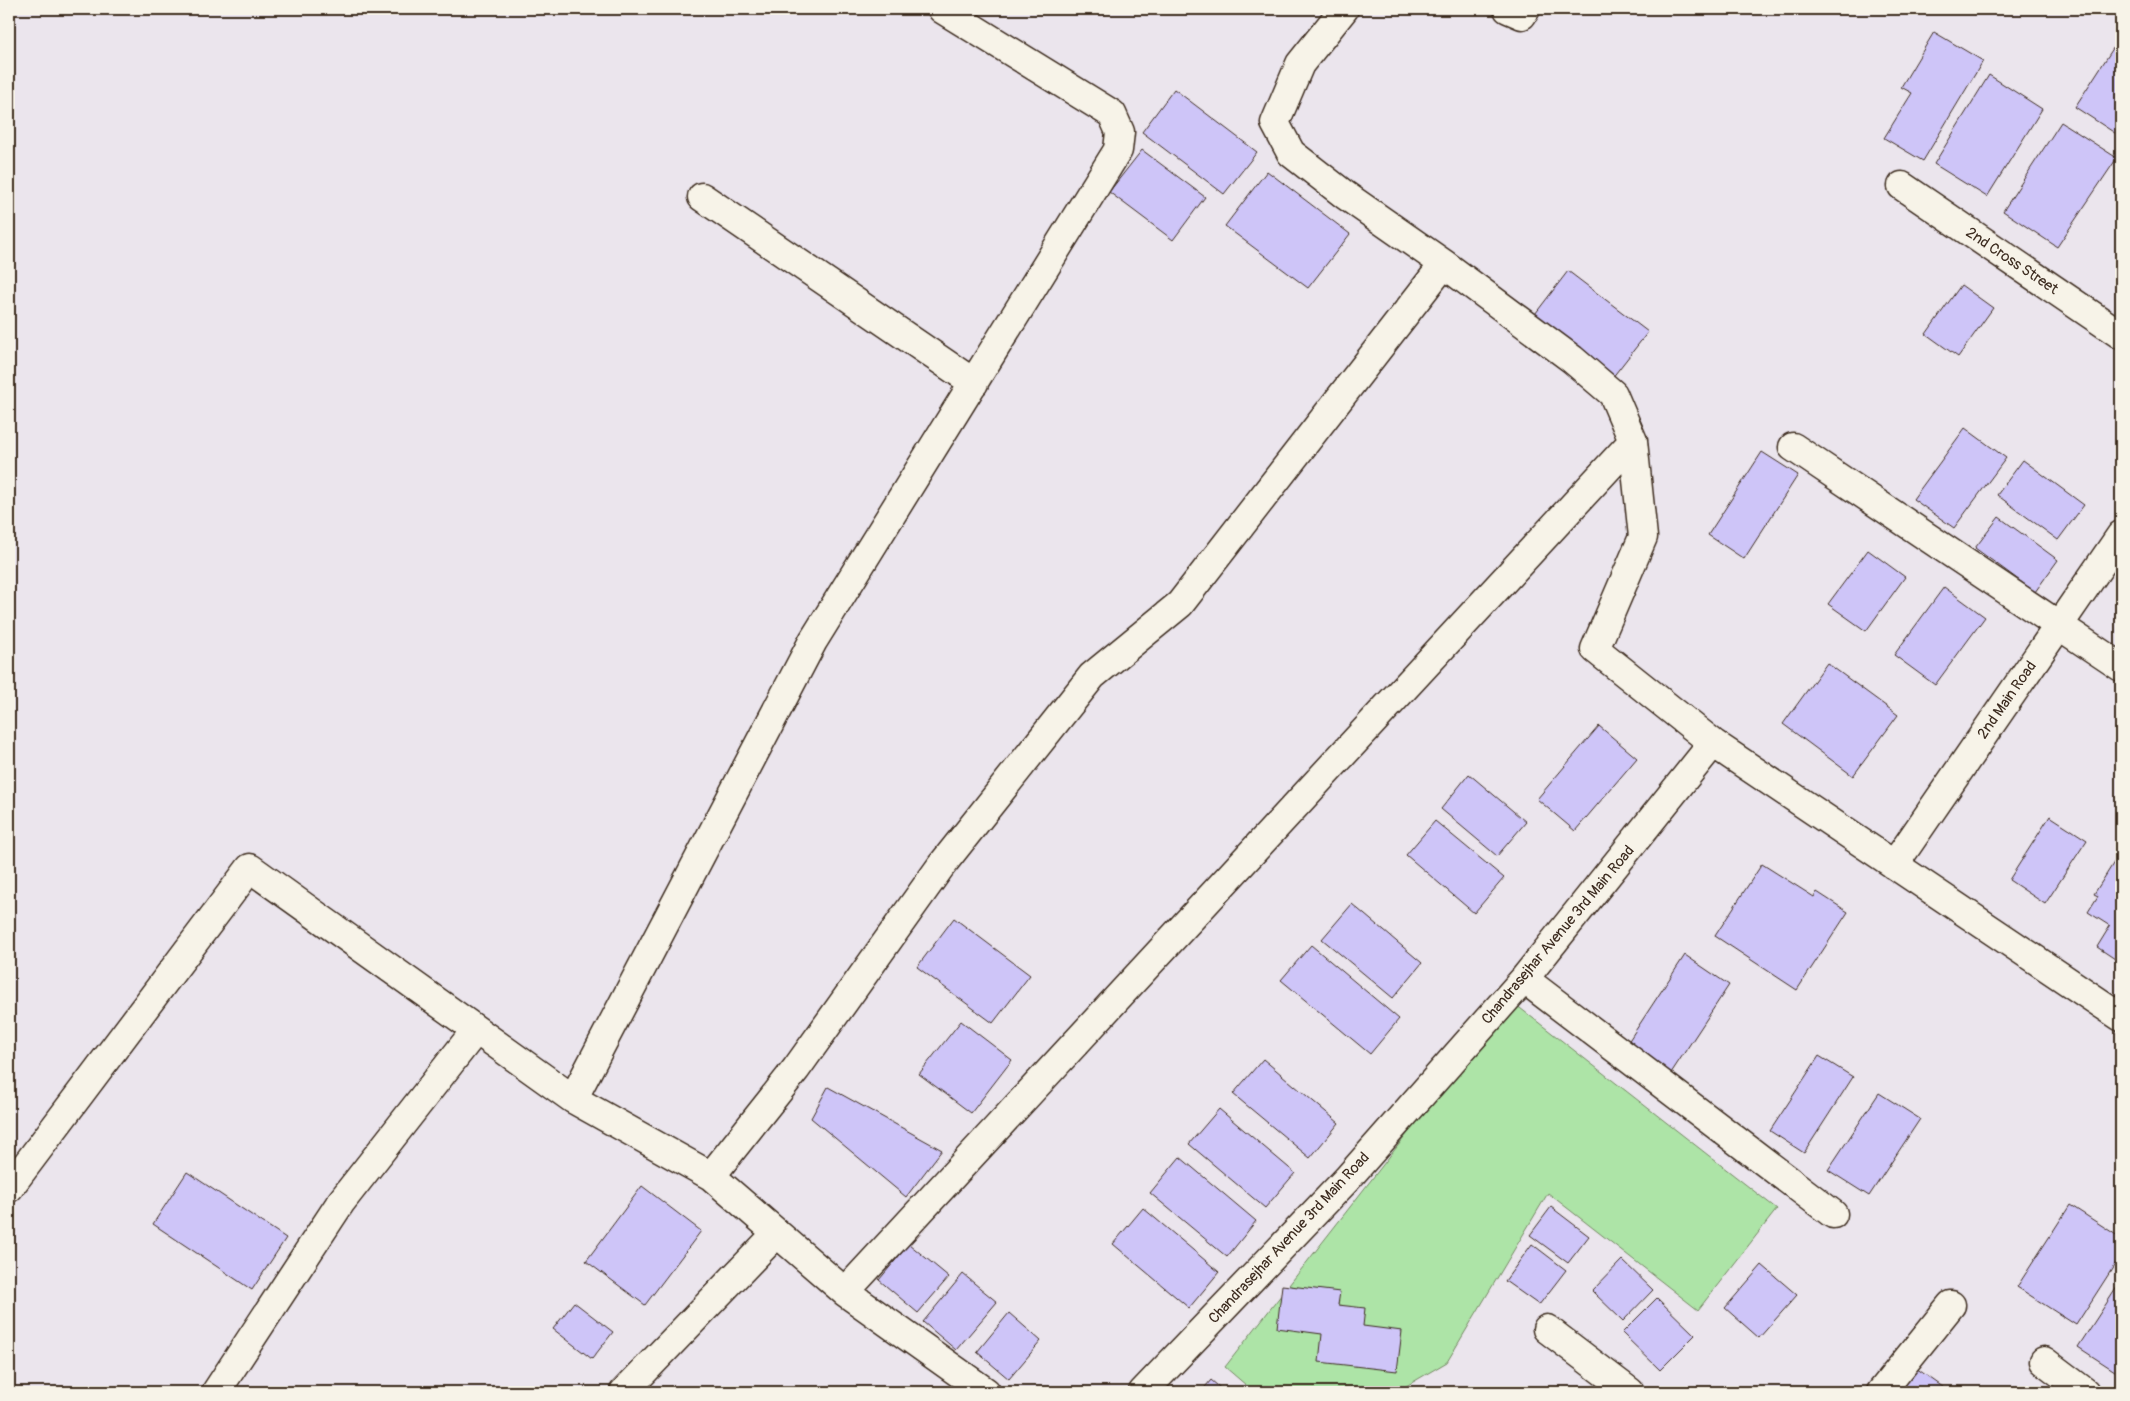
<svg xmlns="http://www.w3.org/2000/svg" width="2130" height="1401" viewBox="0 0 2130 1401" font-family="Pangolin,sans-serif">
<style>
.green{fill:#ade4a7;stroke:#748762}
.building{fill:#cec5f8;stroke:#3b2a1e}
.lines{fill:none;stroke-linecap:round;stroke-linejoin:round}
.street-casing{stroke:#3b2a1e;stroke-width:31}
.street{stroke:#f7f3e8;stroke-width:28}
.labels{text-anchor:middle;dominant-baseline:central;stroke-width:4;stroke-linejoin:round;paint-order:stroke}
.street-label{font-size:15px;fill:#3b2a1e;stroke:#f7f3e8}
</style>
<rect width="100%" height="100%" fill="#ebe5ed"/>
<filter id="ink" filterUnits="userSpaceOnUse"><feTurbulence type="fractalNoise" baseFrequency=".02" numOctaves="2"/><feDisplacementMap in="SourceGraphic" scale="10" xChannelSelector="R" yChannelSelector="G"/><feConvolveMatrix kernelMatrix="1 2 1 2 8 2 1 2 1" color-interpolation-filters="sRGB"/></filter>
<g filter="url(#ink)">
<path class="green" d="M1511,1001L1777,1209L1698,1310L1548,1193L1447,1362L1396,1392H1254L1225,1367Z"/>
<path class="building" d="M1934,32L1983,61L1923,161L1884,138L1912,93L1901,87Z
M2121,36V137L2075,107Z
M1989,75L2042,109L1987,197L1934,164Z
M1174,89L1257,152L1224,194L1142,132Z
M2061,122L2117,158L2057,247L2003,211Z
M1142,150L1205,197L1173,240L1109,192Z
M1267,171L1350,234L1308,288L1225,226Z
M1568,271L1648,332L1612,378L1532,318Z
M1961,285L1993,308L1958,357L1926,334Z
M1965,428L2006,458L1954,528L1913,499Z
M1762,452L1798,475L1744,559L1708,535Z
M2023,460L2084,505L2058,540L1997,495Z
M1999,517L2058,560L2035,592L1975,548Z
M1868,550L1905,577L1866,631L1828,604Z
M1944,587L1985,617L1935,685L1894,655Z
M1827,663L1898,715L1853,776L1783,724Z
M1599,726L1637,758L1575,831L1537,799Z
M1469,774L1526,822L1497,856L1441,809Z
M2050,816L2087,840L2045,904L2009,880Z
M1435,821L1504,878L1474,913L1406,855Z
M2118,856L2121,858V963L2097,947L2110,926L2088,912L2098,896L2094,894Z
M1762,864L1814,897L1817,892L1848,912L1797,990L1715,936Z
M1352,904L1422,963L1393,998L1322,939Z
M954,918L1030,975L993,1023L917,967Z
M1311,945L1399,1019L1370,1054L1281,980Z
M1685,955L1729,985L1671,1073L1626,1045Z
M961,1021L1012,1060L971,1113L919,1074Z
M1819,1056L1853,1077L1804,1153L1770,1131Z
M1263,1059L1339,1123L1310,1158L1233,1094Z
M828,1087L942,1150L906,1197L811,1118Z
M1879,1093L1920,1119L1869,1196L1828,1170Z
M1219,1109L1295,1173L1265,1208L1189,1144Z
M1180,1157L1256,1221L1227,1257L1150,1193Z
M187,1172L286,1238L252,1290L153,1224Z
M642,1186L701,1231L645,1305L586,1261Z
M2070,1205L2121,1238V1255L2076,1325L2017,1287Z
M1551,1207L1589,1236L1568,1263L1530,1235Z
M1143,1208L1219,1272L1189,1308L1113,1244Z
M909,1244L949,1277L918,1313L879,1280Z
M1532,1244L1566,1270L1539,1305L1505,1281Z
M1622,1260L1653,1290L1623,1321L1592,1291Z
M1762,1265L1797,1295L1759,1338L1725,1308Z
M963,1274L997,1302L956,1350L923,1322Z
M2121,1281V1375L2078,1347Z
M1282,1285L1340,1292L1338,1305L1365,1308L1363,1326L1402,1331L1397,1371L1319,1362L1322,1334L1277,1328Z
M1657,1298L1695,1335L1660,1370L1622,1333Z
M574,1302L613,1332L592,1359L553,1329Z
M1009,1313L1041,1341L1009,1379L977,1352Z
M1913,1366L1950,1392H1893Z
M1211,1380L1225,1392H1201Z"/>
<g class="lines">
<defs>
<path id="street" d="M1344,9L1300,64L1275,123L1291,153L1345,195L1444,264
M1508,9L1522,15L1526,9
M1902,186L2121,335
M702,197L974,383
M1793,447L2121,667
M1713,743L2121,1017
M1894,865L2121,535
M1524,979L1833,1214
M573,1099L813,641L1118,150L1120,132L1112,114L942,9
M711,1176L796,1069L941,866L1092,676L1180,604L1444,264L1572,359L1613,394L1633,441L845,1292
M9,1188L250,868L573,1099L711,1176L845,1292L986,1392
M1547,1329L1630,1392
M2044,1361L2085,1392
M216,1392L341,1202L476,1030
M624,1392L777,1233
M1143,1392L1347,1179L1524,979L1713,743L1595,649L1643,537L1633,441
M1881,1392L1951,1305"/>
</defs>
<use href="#street" class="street-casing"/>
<use href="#street" class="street"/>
</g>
</g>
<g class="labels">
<g class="street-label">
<text transform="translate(2012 261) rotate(34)">2nd Cross Street</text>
<text transform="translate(2007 700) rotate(-55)">2nd Main Road</text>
<text transform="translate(1558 935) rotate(-50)">Chandrasejhar Avenue 3rd Main Road</text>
<text transform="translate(1289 1238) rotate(-47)">Chandrasejhar Avenue 3rd Main Road</text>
</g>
</g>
<rect width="2130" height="1401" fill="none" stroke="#f7f3e8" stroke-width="30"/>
<rect x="15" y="15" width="2100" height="1371" fill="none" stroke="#3b2a1e" stroke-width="2" filter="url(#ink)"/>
</svg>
